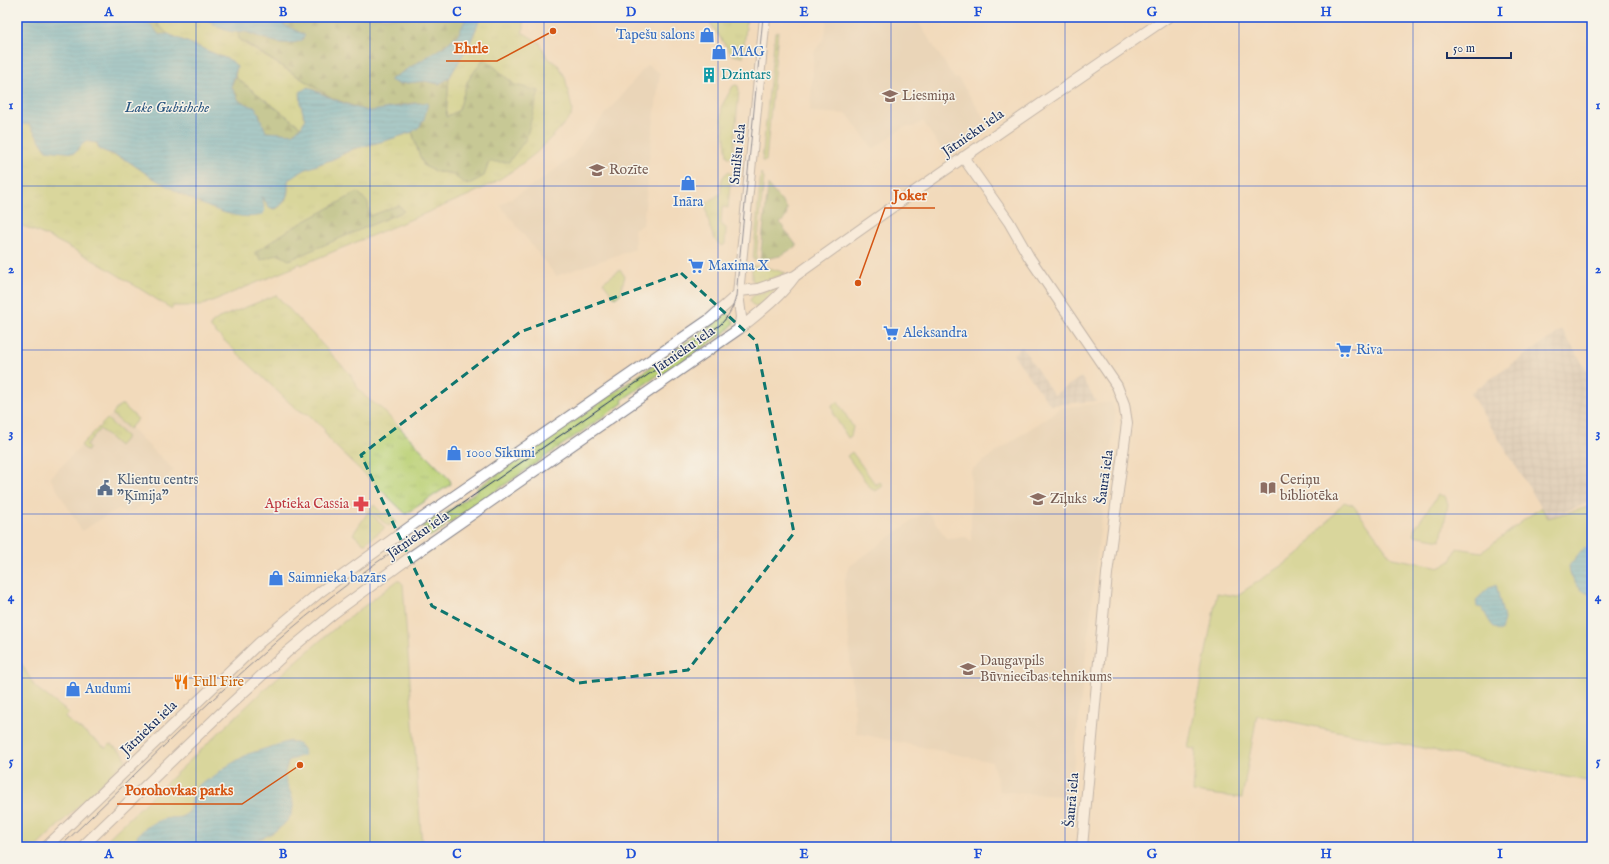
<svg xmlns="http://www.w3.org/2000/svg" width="1609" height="864" viewBox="0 0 1609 864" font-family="'IM FELL English',serif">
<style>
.built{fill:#dfceb4}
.industrial{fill:url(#industrial-grid)}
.grass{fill:url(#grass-tufts);stroke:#6a8069;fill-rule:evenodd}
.forest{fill:url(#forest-firs);stroke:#577062}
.green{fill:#bad074;stroke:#6a8069}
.water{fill:url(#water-rules);stroke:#377198}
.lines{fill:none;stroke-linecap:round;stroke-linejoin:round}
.tertiary-casing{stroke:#86848c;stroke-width:12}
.tertiary{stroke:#fff;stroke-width:10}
.tram{stroke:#1b2f5e;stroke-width:1}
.marked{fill:none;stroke:#0f766e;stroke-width:3;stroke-dasharray:8 5;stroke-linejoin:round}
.grid{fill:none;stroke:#1d4ed8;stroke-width:1;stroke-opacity:0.55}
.labels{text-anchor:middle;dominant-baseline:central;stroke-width:3;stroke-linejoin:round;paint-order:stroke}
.shop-label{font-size:14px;fill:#366cbe;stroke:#f7f3e8;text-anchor:start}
.culture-label{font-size:14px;fill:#0d838f;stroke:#f7f3e8;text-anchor:start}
.education-label{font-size:14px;fill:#785e54;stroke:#f7f3e8;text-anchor:start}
.street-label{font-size:14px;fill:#1b2f5e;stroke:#f7f3e8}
.service-label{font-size:14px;fill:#4e5e75;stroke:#f7f3e8;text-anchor:start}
.health-label{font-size:14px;fill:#be3a42;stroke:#f7f3e8;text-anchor:end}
.food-label{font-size:14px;fill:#c56008;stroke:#f7f3e8;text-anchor:start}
.water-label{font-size:15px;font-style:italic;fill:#2c5781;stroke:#f7f3e8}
.leader{fill:none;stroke:#d45514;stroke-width:1.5}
.callout-dot{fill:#d45514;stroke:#f7f3e8;stroke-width:1.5}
.callout-label{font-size:15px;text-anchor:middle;font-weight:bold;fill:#d45514;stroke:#f7f3e8;stroke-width:3;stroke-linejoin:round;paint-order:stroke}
.neatline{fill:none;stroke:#1d4ed8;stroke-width:1.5}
.grid-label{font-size:13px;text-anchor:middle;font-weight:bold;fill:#1d4ed8}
</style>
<defs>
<pattern id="industrial-grid" width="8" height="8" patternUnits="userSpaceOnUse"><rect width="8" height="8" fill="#cbc3b8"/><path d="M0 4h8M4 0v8" fill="none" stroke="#aea8a1"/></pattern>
<pattern id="grass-tufts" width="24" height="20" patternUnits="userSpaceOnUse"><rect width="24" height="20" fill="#bad074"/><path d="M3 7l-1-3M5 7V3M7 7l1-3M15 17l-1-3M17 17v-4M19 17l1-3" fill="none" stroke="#9fb367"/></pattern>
<pattern id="forest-firs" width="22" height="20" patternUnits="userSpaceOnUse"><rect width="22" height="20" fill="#93b266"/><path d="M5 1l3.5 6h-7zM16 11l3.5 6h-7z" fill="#779157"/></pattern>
<pattern id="water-rules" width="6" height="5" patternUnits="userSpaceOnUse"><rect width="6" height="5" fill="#53b3d2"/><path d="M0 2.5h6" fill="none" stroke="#4492ae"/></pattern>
</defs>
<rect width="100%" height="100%" fill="#f7f3e8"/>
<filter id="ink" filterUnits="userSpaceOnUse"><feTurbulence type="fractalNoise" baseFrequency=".025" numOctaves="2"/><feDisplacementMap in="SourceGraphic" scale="8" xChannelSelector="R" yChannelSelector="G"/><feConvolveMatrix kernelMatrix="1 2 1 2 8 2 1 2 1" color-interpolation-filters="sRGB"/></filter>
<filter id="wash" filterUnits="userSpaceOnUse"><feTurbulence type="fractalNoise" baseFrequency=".012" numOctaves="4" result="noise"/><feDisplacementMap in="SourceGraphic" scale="16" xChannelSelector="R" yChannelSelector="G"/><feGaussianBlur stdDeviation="0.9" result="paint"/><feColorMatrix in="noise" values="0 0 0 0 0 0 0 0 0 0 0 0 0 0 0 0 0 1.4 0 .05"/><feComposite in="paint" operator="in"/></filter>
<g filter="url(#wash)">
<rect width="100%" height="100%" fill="#f2dabb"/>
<path class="built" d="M827,17H915L955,79L958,78L988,124L944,154L923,121L914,127H904L873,149L847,114L810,112L814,52L825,37Z
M647,65L660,73L648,167L641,166L639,173L647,175L648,179L643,225L634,229L635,249L556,276L500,205L543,179L573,156L587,136Z
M1112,402L1115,415L1114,427L1099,539L1070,797L1000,791L992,762L856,733L844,582L850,566L927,510L946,538L966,537L971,541V470L1060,408Z
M114,412L174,470L137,509L125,514L119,508L82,531L50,478Z"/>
<path class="industrial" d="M1562,330L1592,379L1588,390L1592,397V502L1548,518L1470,393Z
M1022,347L1054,395L1081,377L1096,401L1050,405L1013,354Z"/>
<path class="grass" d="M156,17H201L202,18L204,17L219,28L238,32L239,40L332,98L308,87L301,105L305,120L301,127L235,77L237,67L232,61L168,34L158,25V19Z
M481,17H523L524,28L522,32L540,43L547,57L559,66L565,77L572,109L571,117L536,153L515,169L492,184L467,196L301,265L300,263L297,265V266L200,306H173L172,309C122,278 73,244 17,224V125L29,124L46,150L85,141L97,143L99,149L128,161L150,176L202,204L260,195L270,208L276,209C288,202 289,193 288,180L306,169L333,159L353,149L388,140L412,132L419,154L424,166L437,172L450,173L467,185L484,176L489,162L539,91L515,85L484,58L467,82L459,110L446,117L449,78L470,43ZM358,192L370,217L399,205L404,211L289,260L278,254L254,253L289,230Z
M706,17H747L743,57L732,55Z
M778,31L766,161H762L775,33Z
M736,85L738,86L739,91L733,155L730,158L727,156L721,107L733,86Z
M728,172L731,174L728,208L722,207L721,224L726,228L725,244L722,246C710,240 708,218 706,206L707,203L721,193C721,185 720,177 728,172Z
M761,173L764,178L756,260H753Z
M752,266H763L786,273L757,284L752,280Z
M771,289H774L773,292L760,305L757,307L753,306L750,300L753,296Z
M276,295L351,375C355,387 367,401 379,406L450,480L451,484L406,514L331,442L324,431L325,430L307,413L306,414L295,408L211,328V324L219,318Z
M728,312L734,323L727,331L663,375L661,373L622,400L623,403L448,524L442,516L478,490L477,488L707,328Z
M120,405H123L138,419L129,429L113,415V413Z
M107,419L127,437L119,446L100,429L86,445L89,448L88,451H86L81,445Z
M374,505L383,514L386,511L396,522L388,526L370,510Z
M369,511L385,528L364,544L353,534Z
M437,515L445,527L431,536H429L423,527L424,525Z"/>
<path class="forest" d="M134,17H156L158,19V25L168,34L159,35L152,26Z
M273,17H467L458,35L443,47L391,79L398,84L425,81L439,84L449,78L446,117L459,110L467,82L484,58L515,85L539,91L526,139L509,162H489L484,176L467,185L450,173L437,172L424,166L419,154L412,132C422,124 425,115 428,103H412L369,112L332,98L239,39L238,32L243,31L279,43L297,42L305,35L284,25Z
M235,77L301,127L292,134L266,132L256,108L239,101L231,86Z
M768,185L787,208C787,215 786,219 780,223L797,246L780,256L760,260Z
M358,192L368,203L370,216L399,205L404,211L289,260L278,254L261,260L254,253L289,230Z"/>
<path class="green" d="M620,270L625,276L620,294L615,298L603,282Z
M838,402L853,427L851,436L848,438L834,415L832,405Z
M852,452L876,485L880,482L883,486L876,491L871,489L847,456Z
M1438,495L1445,496L1448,504L1441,540L1413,535L1415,528Z
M1344,502L1353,505L1392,558L1441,567L1451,561L1457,548L1482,552L1541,507L1548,518L1592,506V782L1257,715L1242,798L1193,792L1196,749L1188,748L1217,593L1236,596L1297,556Z
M397,581H400L403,584L422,847H99L270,684L329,633Z
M17,662L21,663L35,687L69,713L65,718L106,748L110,744L123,753L126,760L36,847H17Z"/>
<path class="water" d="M17,17H134L152,26L159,35L168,34L232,61L237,67L231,86L239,101L256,108L266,132L292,134L301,127L305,120L301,105L300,92L308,87C318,93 361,112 371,111C391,109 408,103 428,103L424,119L419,127L412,132L388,140L353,149L333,159L306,169L288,180C288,193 288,202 275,209L270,208L261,196L265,210L262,215C228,224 180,193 151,177C143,172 136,166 128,161C119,156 109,153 99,149L97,143L85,141L75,153L46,150L29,124L17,125Z
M204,17H273L284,25L305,35L302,40C283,49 262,37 243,31C228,35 216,26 204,17Z
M467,17H481L470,43L449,78L439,84L425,81L398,84L390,80L443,47L458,35Z
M1584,547L1592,552V595C1579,592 1570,579 1569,566Z
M1496,584L1504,619L1501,631C1492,630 1487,616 1482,608L1477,607L1476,600L1490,587Z
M290,741C297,743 303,745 305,754L303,757L299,756L295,759L289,760C288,764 286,768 285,772C283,780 292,792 293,802C297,828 254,843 234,847H137V836C145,827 157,819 170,818C180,817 178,819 188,813L195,791L198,785L212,778L224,768L248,754Z"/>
</g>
<g filter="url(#ink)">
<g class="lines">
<defs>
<path id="tertiary" d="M963,157L1009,222L1029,257L1117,386L1124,404L1127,423L1107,574L1082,847
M739,291L758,289L795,276
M739,329L741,317L738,294L765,17
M46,847L259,643L320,592L411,526L710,319L738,294
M82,847L221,713L286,653L334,613L412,556L739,329C759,313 780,297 795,276C918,188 1043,102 1168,17"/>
</defs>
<use href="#tertiary" class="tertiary-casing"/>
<use href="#tertiary" class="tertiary"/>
<path class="tram" d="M60,847C128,782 194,714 265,652C300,620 338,591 376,563L720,325C729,316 733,308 736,296L763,17"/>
</g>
</g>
<path d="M0 0H1609V864H0ZM681,273L756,341L794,533L688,670L578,683L432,606L361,455L520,332Z" fill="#f2dabb" fill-opacity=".55" fill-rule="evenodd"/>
<path class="marked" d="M681,273L756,341L794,533L688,670L578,683L432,606L361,455L520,332Z"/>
<path class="grid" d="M196,17V847M370,17V847M544,17V847M718,17V847M891,17V847M1065,17V847M1239,17V847M1413,17V847M17,186H1592M17,350H1592M17,514H1592M17,678H1592"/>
<defs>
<symbol id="shop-bare" viewBox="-9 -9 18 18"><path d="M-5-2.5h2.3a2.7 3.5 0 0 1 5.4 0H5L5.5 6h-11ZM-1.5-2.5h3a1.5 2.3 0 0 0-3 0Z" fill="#3f7fe0" stroke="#f7f3e8" stroke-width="2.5" paint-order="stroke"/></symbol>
<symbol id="building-bare" viewBox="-9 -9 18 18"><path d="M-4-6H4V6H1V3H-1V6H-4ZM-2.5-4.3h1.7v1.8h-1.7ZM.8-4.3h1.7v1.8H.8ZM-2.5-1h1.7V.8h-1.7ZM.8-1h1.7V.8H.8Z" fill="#0f9aa8" stroke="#f7f3e8" stroke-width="2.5" paint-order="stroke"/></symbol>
<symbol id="school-bare" viewBox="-9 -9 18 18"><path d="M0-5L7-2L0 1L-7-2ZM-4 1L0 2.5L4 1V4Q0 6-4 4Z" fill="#8d6e63" stroke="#f7f3e8" stroke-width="2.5" paint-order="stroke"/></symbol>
<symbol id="supermarket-bare" viewBox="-9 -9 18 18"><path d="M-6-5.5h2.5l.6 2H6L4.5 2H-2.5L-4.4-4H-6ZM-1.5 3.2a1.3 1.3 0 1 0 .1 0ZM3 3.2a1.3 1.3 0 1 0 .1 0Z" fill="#3f7fe0" stroke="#f7f3e8" stroke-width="2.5" paint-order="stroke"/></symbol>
<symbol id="civic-bare" viewBox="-9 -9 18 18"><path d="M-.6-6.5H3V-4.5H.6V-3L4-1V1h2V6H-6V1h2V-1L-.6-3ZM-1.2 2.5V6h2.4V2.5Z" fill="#5c6f8a" stroke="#f7f3e8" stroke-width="2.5" paint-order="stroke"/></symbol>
<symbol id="library-bare" viewBox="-9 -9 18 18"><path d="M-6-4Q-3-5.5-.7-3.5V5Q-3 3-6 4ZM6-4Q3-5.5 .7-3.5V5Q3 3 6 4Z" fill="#8d6e63" stroke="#f7f3e8" stroke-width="2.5" paint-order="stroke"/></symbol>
<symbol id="pharmacy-bare" viewBox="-9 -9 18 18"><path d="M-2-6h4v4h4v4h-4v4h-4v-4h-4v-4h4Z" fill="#e0444e" stroke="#f7f3e8" stroke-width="2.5" paint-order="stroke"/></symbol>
<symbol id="university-bare" viewBox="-9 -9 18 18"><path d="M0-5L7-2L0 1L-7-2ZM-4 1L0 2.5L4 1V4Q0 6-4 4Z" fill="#8d6e63" stroke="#f7f3e8" stroke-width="2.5" paint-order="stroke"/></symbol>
<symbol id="restaurant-bare" viewBox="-9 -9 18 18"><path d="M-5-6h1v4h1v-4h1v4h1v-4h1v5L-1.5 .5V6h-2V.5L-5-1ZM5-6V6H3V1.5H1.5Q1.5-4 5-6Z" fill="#e8710a" stroke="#f7f3e8" stroke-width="2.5" paint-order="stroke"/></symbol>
</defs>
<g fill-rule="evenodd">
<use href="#shop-bare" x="696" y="24" width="22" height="22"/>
<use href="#shop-bare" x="708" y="41" width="22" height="22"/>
<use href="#building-bare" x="698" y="64" width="22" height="22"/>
<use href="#school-bare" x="879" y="85" width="22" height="22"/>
<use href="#school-bare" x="586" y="159" width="22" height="22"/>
<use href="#shop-bare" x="677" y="172" width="22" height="22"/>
<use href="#supermarket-bare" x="685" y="255" width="22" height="22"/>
<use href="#supermarket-bare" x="880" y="322" width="22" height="22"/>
<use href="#supermarket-bare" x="1333" y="339" width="22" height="22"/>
<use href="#shop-bare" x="443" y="442" width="22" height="22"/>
<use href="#civic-bare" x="94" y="477" width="22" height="22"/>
<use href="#library-bare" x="1257" y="477" width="22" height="22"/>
<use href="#school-bare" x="1027" y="488" width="22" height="22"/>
<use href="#pharmacy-bare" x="350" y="493" width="22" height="22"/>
<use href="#shop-bare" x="265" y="567" width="22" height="22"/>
<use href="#university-bare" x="957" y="658" width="22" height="22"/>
<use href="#restaurant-bare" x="170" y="671" width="22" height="22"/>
<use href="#shop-bare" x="62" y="678" width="22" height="22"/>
</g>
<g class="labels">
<g class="shop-label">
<text x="695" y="35" text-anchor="end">Tapešu salons</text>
<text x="731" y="52">MAG</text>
<text x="688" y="202" text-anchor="middle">Ināra</text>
<text x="708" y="266">Maxima X</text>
<text x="903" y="333">Aleksandra</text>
<text x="1356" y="350">Riva</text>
<text x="466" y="453">1000 Sīkumi</text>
<text x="288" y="578">Saimnieka bazārs</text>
<text x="85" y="689">Audumi</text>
</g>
<g class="culture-label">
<text x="721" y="75">Dzintars</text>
</g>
<g class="education-label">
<text x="902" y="96">Liesmiņa</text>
<text x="609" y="170">Rozīte</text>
<text x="1280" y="480">Ceriņu<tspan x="1280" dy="16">bibliotēka</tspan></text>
<text x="1050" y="499">Zīļuks</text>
<text x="980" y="661">Daugavpils<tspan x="980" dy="16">Būvniecības tehnikums</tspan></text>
</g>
<g class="street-label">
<text transform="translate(973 133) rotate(-35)">Jātnieku iela</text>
<text transform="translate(738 154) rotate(-84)">Smilšu iela</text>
<text transform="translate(684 350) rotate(-35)">Jātnieku iela</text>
<text transform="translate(1105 477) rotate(-82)">Šaurā iela</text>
<text transform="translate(418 535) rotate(-35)">Jātnieku iela</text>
<text transform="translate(149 728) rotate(-44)">Jātnieku iela</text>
<text transform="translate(1072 800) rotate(-85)">Šaurā iela</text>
</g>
<g class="service-label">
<text x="117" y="480">Klientu centrs<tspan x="117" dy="16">"Ķīmija"</tspan></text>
</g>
<g class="health-label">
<text x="349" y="504">Aptieka Cassia</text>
</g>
<g class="food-label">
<text x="193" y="682">Full Fire</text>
</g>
<g class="water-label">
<text x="167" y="107">Lake Gubishche</text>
</g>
</g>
<path class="leader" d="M553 31L497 61H446M858 283L885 208H935M300 765L242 804H117"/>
<g class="callout-dot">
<circle cx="553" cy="31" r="4"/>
<circle cx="858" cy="283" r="4"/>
<circle cx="300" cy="765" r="4"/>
</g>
<g class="callout-label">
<text x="471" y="53">Ehrle</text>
<text x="910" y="200">Joker</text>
<text x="179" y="795">Porohovkas parks</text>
</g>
<rect width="1609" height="864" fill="none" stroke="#f7f3e8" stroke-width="44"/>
<path d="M1447 52v6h64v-6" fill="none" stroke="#1b2f5e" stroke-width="2"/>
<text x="1453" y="52" font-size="12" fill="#1b2f5e" stroke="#f7f3e8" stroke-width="3" paint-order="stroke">50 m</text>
<rect x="22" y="22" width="1565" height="820" class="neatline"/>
<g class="grid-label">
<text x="109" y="16">A</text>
<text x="283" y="16">B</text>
<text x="457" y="16">C</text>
<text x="631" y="16">D</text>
<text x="804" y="16">E</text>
<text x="978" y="16">F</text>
<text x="1152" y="16">G</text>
<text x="1326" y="16">H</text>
<text x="1500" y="16">I</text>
<text x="11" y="109">1</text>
<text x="1598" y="109">1</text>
<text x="11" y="273">2</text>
<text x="1598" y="273">2</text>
<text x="11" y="437">3</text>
<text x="1598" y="437">3</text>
<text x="11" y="601">4</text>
<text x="1598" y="601">4</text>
<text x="11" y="765">5</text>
<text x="1598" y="765">5</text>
<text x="109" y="858">A</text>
<text x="283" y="858">B</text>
<text x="457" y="858">C</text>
<text x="631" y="858">D</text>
<text x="804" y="858">E</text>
<text x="978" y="858">F</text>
<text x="1152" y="858">G</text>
<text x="1326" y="858">H</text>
<text x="1500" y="858">I</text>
</g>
</svg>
